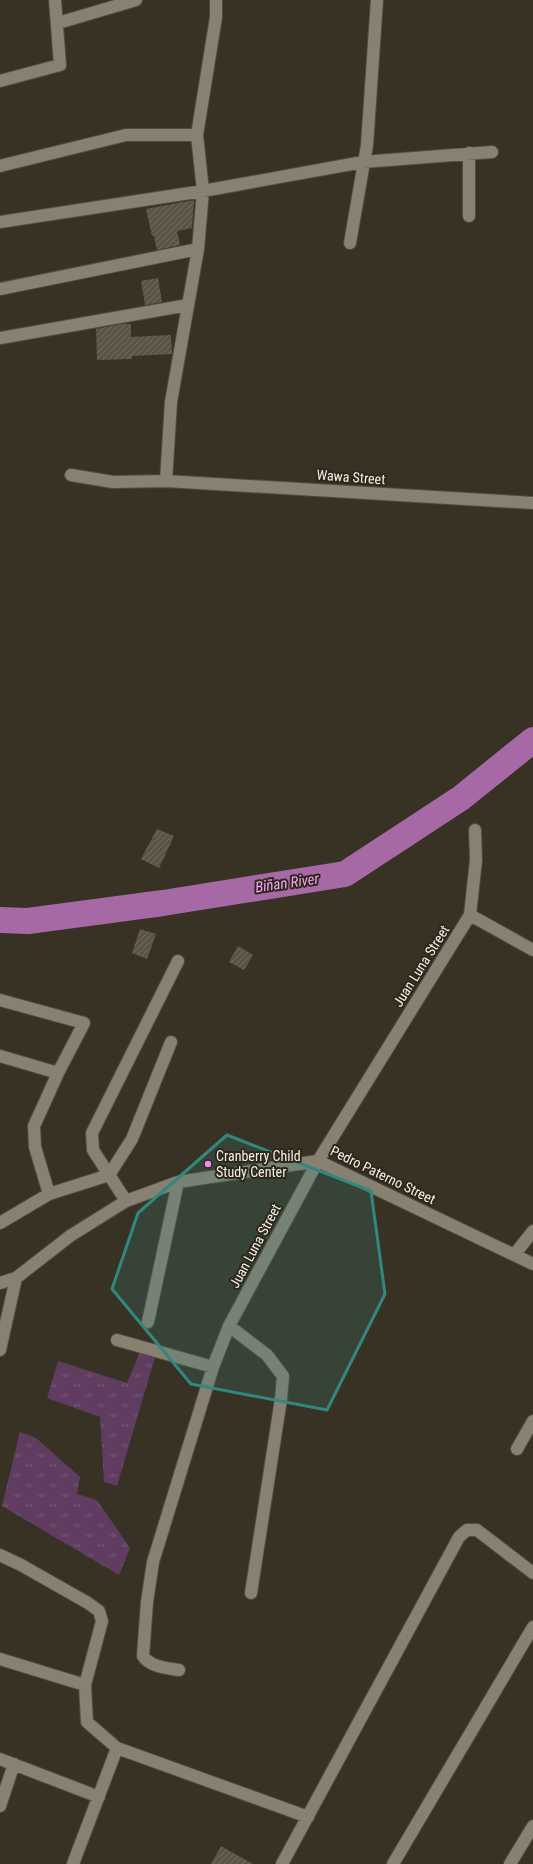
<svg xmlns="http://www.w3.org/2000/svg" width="533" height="1864" viewBox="0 0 533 1864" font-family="'Roboto Condensed',sans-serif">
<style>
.grass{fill:url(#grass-tufts)}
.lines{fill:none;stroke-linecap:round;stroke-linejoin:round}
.river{stroke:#a669a5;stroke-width:26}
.building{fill:url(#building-hatch)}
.minor-casing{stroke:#524d41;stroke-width:14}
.minor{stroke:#878171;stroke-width:12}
.marked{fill:#318880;fill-opacity:0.2;stroke:#318880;stroke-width:3;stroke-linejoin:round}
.poi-dot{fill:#f28af3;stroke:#2e281b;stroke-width:1.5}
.labels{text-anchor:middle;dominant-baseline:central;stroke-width:4;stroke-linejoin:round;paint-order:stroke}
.street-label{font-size:14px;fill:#f3f0e7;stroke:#2e281b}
.poi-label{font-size:14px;fill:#f3f0e7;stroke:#2e281b;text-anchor:start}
.water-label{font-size:15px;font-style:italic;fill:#f6a3f5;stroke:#2e281b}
</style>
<defs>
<pattern id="grass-tufts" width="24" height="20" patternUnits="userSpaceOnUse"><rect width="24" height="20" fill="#603c60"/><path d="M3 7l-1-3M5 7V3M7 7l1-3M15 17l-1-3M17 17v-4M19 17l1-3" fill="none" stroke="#775877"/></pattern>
<pattern id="building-hatch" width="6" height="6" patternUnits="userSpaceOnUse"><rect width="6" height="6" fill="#5a5445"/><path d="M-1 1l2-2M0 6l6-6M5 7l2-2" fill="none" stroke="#726d60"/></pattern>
</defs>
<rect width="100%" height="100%" fill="#383224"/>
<path class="grass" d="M141,1350L156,1354L117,1486L104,1482L100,1417L47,1398L58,1361L127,1383Z
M20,1432L36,1438L80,1477L77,1494L97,1500L130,1548L119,1575L2,1506Z"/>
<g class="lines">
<path class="river" d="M0,920L28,921L163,903L345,874L461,798L533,740"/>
</g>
<path class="building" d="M194,200L192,228L177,231L180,245L157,250L154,236H152L146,209Z
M158,278L162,302L145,305L141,281Z
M121,324H131V337L171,335L172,354L132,356V359L97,360L96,329Z
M157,829L174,836L159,868L141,859Z
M140,929L156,934L147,959L132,953Z
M238,946L253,955L244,970L229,962Z
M221,1846L253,1864H211Z"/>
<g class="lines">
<defs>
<path id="minor" d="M58,23L136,0
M0,81L60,65L55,0
M469,153V216
M0,166L126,135H197
M0,222L203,191L363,162L492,152
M350,243L367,145L377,0
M0,289L198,249
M0,338L188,305
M71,475L113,482L166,481L533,503
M166,481L171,402L198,249L203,191L197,135L216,17V0
M470,915L533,950
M0,1000L84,1023L58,1073L34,1126L35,1147L49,1194
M0,1056L58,1073
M126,1201L93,1150L92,1133L178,961
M0,1223L49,1194L109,1175L132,1139L171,1042
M514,1255L533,1231
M0,1283L16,1278L70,1236L126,1201L178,1182L318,1161L533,1264
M148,1322L178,1182
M229,1326L267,1355L283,1376L281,1399L251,1593
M117,1340L213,1367
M0,1350L16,1278
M517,1449L533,1421
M0,1555L21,1565L88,1603L99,1611L102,1621L85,1685L87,1722L117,1748L308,1817
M0,1659L85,1685
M179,1670C167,1668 150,1667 143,1656L147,1602L153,1562L213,1367L229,1326L318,1161L470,915L476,860L475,830
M0,1759L99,1797
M0,1806L14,1764
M73,1864L117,1748
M282,1864L459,1537L467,1530H477L533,1573
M393,1864L533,1627
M510,1864L533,1826"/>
</defs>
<use href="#minor" class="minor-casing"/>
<use href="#minor" class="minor"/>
</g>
<path class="marked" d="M227,1135L371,1191L385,1294L327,1410L191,1384L112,1289L138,1213Z"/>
<circle class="poi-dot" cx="208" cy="1164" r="4"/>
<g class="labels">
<g class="street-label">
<text transform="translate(351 477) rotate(4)">Wawa Street</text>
<text transform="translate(421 966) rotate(-58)">Juan Luna Street</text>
<text transform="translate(383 1175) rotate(26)">Pedro Paterno Street</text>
<text transform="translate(255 1246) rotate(-62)">Juan Luna Street</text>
</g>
<g class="poi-label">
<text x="216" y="1156">Cranberry Child<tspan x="216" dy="16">Study Center</tspan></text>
</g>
<g class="water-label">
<text transform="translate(287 883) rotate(-8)">Biñan River</text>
</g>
</g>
</svg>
